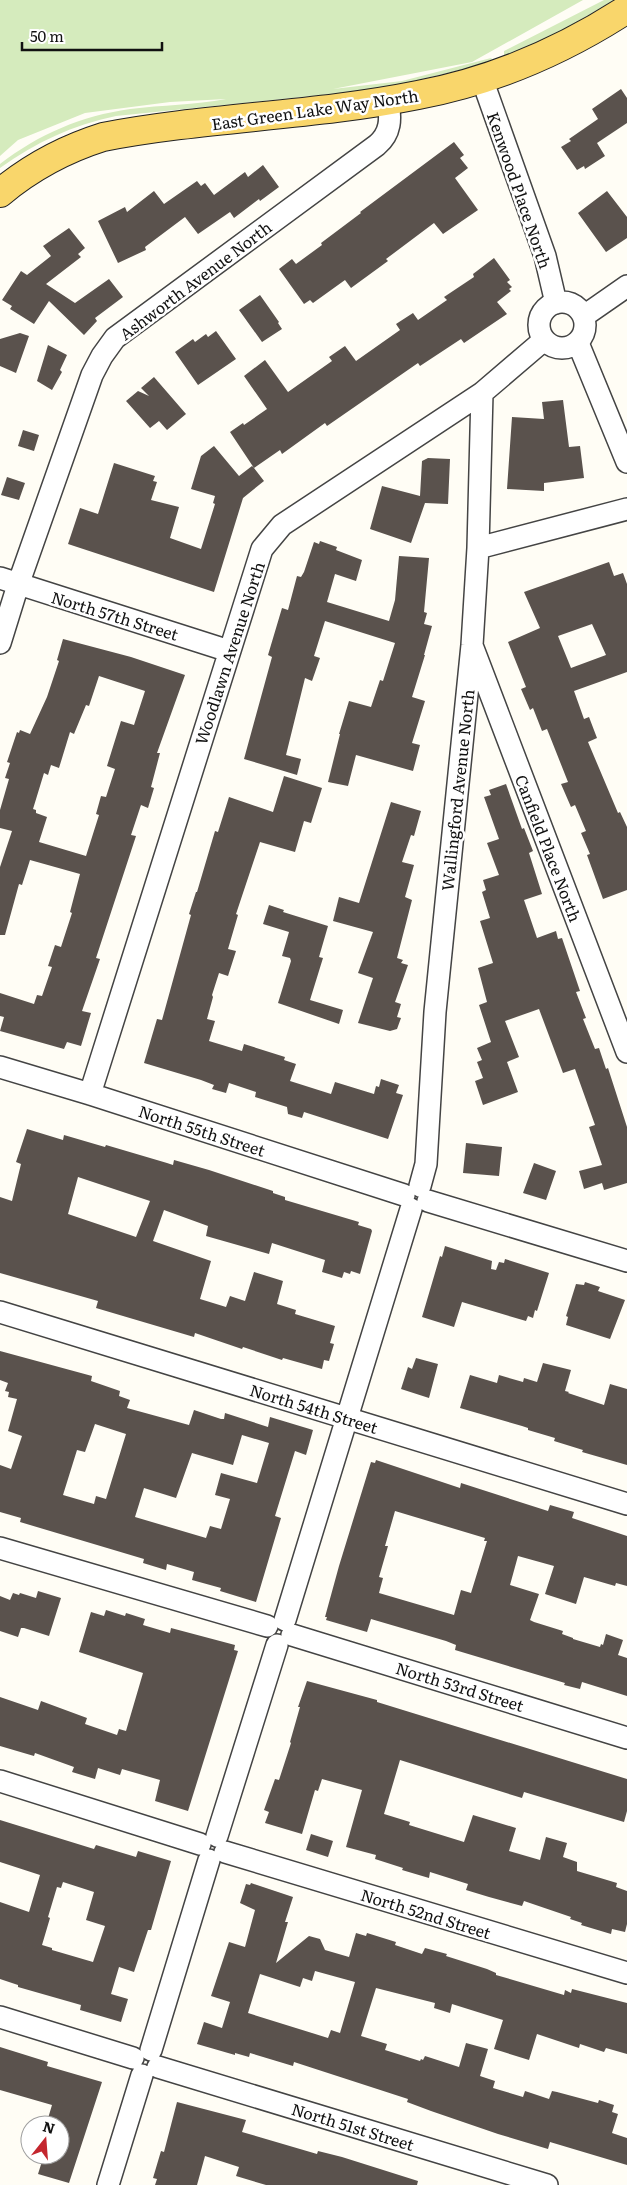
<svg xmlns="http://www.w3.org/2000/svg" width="627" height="2185" viewBox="0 0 627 2185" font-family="Literata,serif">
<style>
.green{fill:#d5ebbd}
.building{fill:#5a524d;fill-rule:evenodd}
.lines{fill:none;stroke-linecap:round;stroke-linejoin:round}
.minor-casing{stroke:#444;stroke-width:24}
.major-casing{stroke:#222;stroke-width:30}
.minor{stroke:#fff;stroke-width:21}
.major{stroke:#f9d66b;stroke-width:28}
.labels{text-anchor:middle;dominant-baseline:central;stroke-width:5;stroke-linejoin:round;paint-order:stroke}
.street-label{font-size:16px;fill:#111;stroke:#fff}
</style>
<rect width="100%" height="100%" fill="#fffdf5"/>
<path class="green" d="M0,0H583L472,62L333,89L402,81L491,58L492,59L481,65L380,89L116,116C73,125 36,142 0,168V164C39,134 81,116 130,109C162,105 195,105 226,99L170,102L85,113L18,140L0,156Z
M604,0H614L562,31L504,57V51Z"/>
<path class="building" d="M621,89L627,98V123L597,143L605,156L585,169L584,166L577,170L561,147L571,141L569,139L598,119L592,109Z
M454,142L464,155L460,158L468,168L455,178L478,210L443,234L434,223L386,259L388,261L351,288L345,280L313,303L310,300L304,304L279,269L292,259L296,264L322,245L321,243L361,213L360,212Z
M263,165L279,187L260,201L259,199L234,218L230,212L198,234L185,217L145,247L146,250L118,263L98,221L125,207L127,212L154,191L164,204L197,181L201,186L205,183L214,195L245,172L248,177Z
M607,191L627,217V238L606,252L578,213Z
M69,228L85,248L78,254L81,257L46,284L75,303L109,279L123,297L95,318L97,321L84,335L49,301L34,324L10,309L12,306L2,300L21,271L27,275L51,256L43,246Z
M494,258L510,280L507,282L512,287L509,289L511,291L497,302L507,314L464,343L461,339L420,366L418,363L327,426L325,423L282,454L280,450L254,468L264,481L243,498L214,592L68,544L80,508L98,514L114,463L155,476L153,481L157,482L151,500L179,507L170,538L201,549L215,504L213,503L215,496L191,489L201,456L214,446L239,476L252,466L254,468L230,432L243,423L244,425L267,409L244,376L265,360L288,392L332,361L329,357L345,346L356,361L400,330L396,324L413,313L418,320L447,300L444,297L474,277L473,274Z
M260,295L279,322L278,323L282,329L262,342L239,310Z
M216,331L236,359L198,385L175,352L193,339L195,342L206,334L208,337Z
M20,333L29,336L16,373L0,366V339Z
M48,345L67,355L60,370L62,372L52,390L37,381Z
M154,377L186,414L167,430L159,421L150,428L126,401L138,391L149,396L141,388Z
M563,400L569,447L580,446L584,478L544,483V491L507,489L512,417L544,419L542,402Z
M23,430L39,435L34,451L18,446Z
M428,458L450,459L448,504L425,503L411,543L370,529L382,486L420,496L422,461Z
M7,477L25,483L19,500L1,495Z
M320,541L337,547L336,550L362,560L356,581L335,574L327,602L389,621L395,600L399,556L429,558L424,612L427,613L424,624L432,626L424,655H425L412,697L425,701L412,743L420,745L413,771L356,755L348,786L328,782L340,734H339L349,701L371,707L380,680L383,681L395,643L325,621L314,656L320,658L312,681L305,678L286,755L301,759L297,775L244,759L272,657L268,655L282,608L288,610L297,576L301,577L304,572L314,542L319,544Z
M609,562L614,576L623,573L627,584V672L574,691L584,719L589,717L597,738L588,742L618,813L620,812L627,827V890L603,899L587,855L590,854L581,833L586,831L575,805L571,807L561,784L568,782L547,729L542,731L533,708L530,710L521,689L526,687L508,642L540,628L524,592ZM592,624L606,655L571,668L558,636Z
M63,639L131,657L185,675L157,753H160L151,787L154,788L148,808L141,805L131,835L136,836L96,958L100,959L82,1011L91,1013L81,1046L67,1042L64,1049L0,1031L4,1017L0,1016V993L34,1004L37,995L42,996L52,967L48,966L55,945L61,947L72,913L70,912L80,874L30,860L22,885L19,884L5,935H0V867L12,831L0,828V810L9,779L5,778L10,763L7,762L17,732L19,733L20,730L30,734L47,697L59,661L57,660ZM99,676L145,691L134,725L121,721L107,766L115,769L106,797L101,796L96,814L99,815L86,856L39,842L47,817L36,813V810L33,809L44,773L48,775L51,765L59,768L70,732L74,734L86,705L89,706Z
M284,776L322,788L311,823L304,821L295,852L260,842L236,914L238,915L228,949L236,951L228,976L219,973L212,995L213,997L207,1019L215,1021L209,1041L242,1051L244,1044L285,1057L284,1060L296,1064L290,1081L331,1094L335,1082L374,1094L376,1086L379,1087L381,1079L399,1085L396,1093L403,1095L388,1139L304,1112L302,1118L288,1114L287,1107L255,1097L256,1092L229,1083L226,1093L212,1089L214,1085L201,1080L144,1063L157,1019L162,1020L191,915L189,914L196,892H197L215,831L218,832L229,797L273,812Z
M506,784L522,829L524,828L533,851L529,853L542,894L524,900L537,938L556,931L558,939L562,938L580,991L576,992L586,1018L583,1019L595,1049L599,1048L606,1069L608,1068L627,1127V1183L604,1190L602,1183L584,1189L579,1171L602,1165L589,1127L595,1125L575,1069L563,1073L539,1009L505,1021L519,1057L507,1062L518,1092L483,1105L475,1081L483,1078L477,1062L482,1060L477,1048L491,1042L479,1005L487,1002L478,968L493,963L480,921L490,918L482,892L486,890L483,880L499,875L487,843L499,839L484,797L491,795L489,790Z
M391,802L421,811L414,836L411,835L402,862L414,865L405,897L412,900L397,958L403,960L401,963L408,965L395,1002L401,1004L397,1017L401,1018L397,1029L390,1031L358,1023L373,978L358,973L373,932L333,921L339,897L359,903Z
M269,905L284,910L283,912L328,926L319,957L323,958L310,1000L343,1010L339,1024L278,1003L291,961L290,958L282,956L289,932L263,924Z
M27,1129L63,1140L64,1135L105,1147L106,1145L167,1163L173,1165L174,1160L209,1170L273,1191V1193L285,1197V1200L359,1222L358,1225L371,1229L372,1231L360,1274L351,1271L350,1274L344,1272L342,1278L322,1272L325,1260L272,1243L269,1254L206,1236L208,1226L164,1210L153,1241L211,1261L200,1299L226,1307L230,1296L245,1301L254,1272L283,1281L277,1304L296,1310L295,1314L335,1326L330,1343L334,1344L329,1361L324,1360L322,1369L283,1358L282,1360L243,1347L242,1349L195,1333L194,1337L96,1308L98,1301L0,1273V1197L12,1201L21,1164L16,1162ZM78,1177L150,1201L136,1237L68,1214Z
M466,1143L502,1147L499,1176L463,1173Z
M534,1163L556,1171L546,1200L523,1193Z
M445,1246L492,1261L491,1269L496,1270L499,1262L504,1263L505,1259L549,1273L537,1311L535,1310L533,1318L528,1316L526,1321L462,1302L454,1327L422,1317L440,1256L442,1257Z
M585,1282L600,1287L598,1291L625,1300L610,1339L566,1325L568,1317L566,1316L576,1284L584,1285Z
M0,1351L92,1376L91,1381L120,1391L119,1396L130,1400L127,1408L189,1425L194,1410L221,1419H224L225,1413L268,1427L270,1417L313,1430L306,1455L295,1451L275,1516L281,1518L256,1602L220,1591L221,1588L192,1580L194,1572L167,1564L166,1570L143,1563L144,1559L20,1522L21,1518L0,1512V1465L11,1469L22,1436L8,1431L17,1399L8,1397L9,1392L5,1391L8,1383L0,1380ZM95,1424L126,1434L106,1499L96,1496L94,1504L63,1495L77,1450L85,1452ZM242,1435L269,1443L257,1483L221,1473L215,1495L230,1499L221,1529L210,1526L206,1538L135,1517L144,1488L176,1498L192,1453L233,1465Z
M416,1358L438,1364L429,1398L401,1389L408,1367L412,1369Z
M543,1363L571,1370L565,1391L569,1392L568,1393L604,1405L610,1384L627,1389V1465L582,1452L583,1450L554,1441L555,1438L528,1430V1428L522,1426L460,1408L470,1375L497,1383L499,1375L523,1382L524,1378L537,1382Z
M376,1460L460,1488L461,1483L548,1511L550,1505L574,1512L572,1518L627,1536V1586L616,1583L615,1586L584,1577L576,1604L545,1594L554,1566L518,1556L510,1585L539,1594L530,1620L534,1622L563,1631L562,1634L573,1638V1639L600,1647L601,1644L603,1645L606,1634L623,1640L618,1655L627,1658V1696L582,1682L580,1689L564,1685L565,1683L455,1650L456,1645L446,1641L371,1619L367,1632L326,1620L327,1617H325L339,1566L371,1462L375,1463ZM395,1511L485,1538L484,1541H487L471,1593L461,1590L454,1615L379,1593L383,1578L379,1577L388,1546H385Z
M38,1591L61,1598L49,1636L24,1628H21L18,1637L0,1631V1596L10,1600L13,1593L19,1595L20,1593L36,1598Z
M106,1610L125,1616L126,1613L145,1619L143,1625L170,1633L171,1628L235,1645L234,1650L238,1651L188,1811L155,1801L160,1780L122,1769L120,1775L98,1768L95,1779L72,1772L74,1767L35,1753L34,1756L0,1746V1697L38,1710L41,1701L87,1718L85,1724L117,1735L119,1729L126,1731L143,1673L79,1652L91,1612L104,1616Z
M307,1681L377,1700V1702L627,1779V1811L624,1822L524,1792L522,1798L400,1760L384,1814L410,1822L409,1825L464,1842L473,1815L516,1828L509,1851L540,1860L546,1837L567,1843L563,1857L577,1862V1871L617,1883L616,1887L627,1891V1924L625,1932L612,1929L611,1934L581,1925L582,1923L570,1919L571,1917L524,1901L522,1906L489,1897L466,1890L468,1884L430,1872L429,1878L402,1870L403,1868L375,1859L376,1855L346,1847L362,1790L322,1779L318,1791L315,1790L302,1834L265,1823L269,1812L264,1810L275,1779L279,1780L291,1743L290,1742L300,1707H298Z
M0,1820L94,1849L96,1845L136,1857L138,1851L171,1861L151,1930H148L134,1972L119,1967L111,1994L128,1999L121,2022L80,2010L81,2005L18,1987V1985L0,1979V1902L29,1912L40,1875L0,1862ZM63,1882L94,1892L86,1920L105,1926L93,1962L52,1950V1948L42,1945L50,1918L48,1917L57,1887L61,1888Z
M311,1834L333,1841L328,1857L306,1850Z
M251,1883L293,1897L285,1922H288L276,1963L309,1936L320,1939L325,1950L349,1957L356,1933L366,1936L367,1933L396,1942L395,1945L422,1954L425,1948L447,1954L446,1956L487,1969L496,1973V1975L564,1995L565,1990L571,1993L572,1989L627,2003V2054L606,2048L604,2052L580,2044L579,2048L537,2034L529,2060L494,2049L503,2020L452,2004L450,2013L434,2008L435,2003L376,1988L361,2036L387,2044L385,2050L420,2061L421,2059L423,2060L425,2056L459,2067L466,2043L488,2049L480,2076L495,2081L493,2088L523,2097L525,2091L549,2099L552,2091L557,2092L598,2103L599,2100L614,2105L612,2112L618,2114L612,2133L627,2138V2165L550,2142L548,2149L498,2134L431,2111L407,2102L408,2099L294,2062L293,2066L250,2053L249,2057L235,2053V2055L197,2044L204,2022L222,2028L230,2002L211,1996L229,1942L245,1947L255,1910L240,1903L246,1884L250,1885ZM315,1971L355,1982L340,2033L331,2030L328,2038L248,2013L260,1974L300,1987L303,1978L312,1981Z
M0,2047L48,2062L47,2066L102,2082L69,2183L38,2174L44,2155H60V2125H46L52,2105L0,2090Z
M177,2102L246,2120L242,2132L317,2154L318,2151L342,2157L418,2181L417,2185H266L236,2176L239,2167L205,2156L197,2185H155L157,2179L153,2178L161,2151L164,2152Z"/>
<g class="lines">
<defs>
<path id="minor" d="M482,79L545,256L556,303
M539 325a23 23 0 1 1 46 0a23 23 0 1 1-46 0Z
M584,316L627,286
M578,343L627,462
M478,548L627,509
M0,578L229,651
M0,643L18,585L92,375L102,356L115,338L377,145C391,133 391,119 388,101
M473,648L627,1052
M0,1067L90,1094L404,1195
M90,1094L262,549L282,525L482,393L544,340
M420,1186L426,1164L435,1012L472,645L478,548L482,393
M428,1201L627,1261
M0,1312L627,1504
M0,1548L267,1626
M285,1620L411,1209
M292,1635L627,1738
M0,1781L200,1844
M217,1836L277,1645
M225,1852L627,1973
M0,2017L133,2058
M151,2050L209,1860
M158,2067L547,2185
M108,2185L142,2075"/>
<path id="major" d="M0,193C31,167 65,149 103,137C207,117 314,116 418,95C492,81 564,50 627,9"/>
</defs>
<use href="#minor" class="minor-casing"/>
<use href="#major" class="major-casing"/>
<use href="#minor" class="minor"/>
<use href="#major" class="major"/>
</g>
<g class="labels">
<g class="street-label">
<text transform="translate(315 109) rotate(-8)">East Green Lake Way North</text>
<text transform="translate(520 190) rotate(71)">Kenwood Place North</text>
<text transform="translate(195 280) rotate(-37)">Ashworth Avenue North</text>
<text transform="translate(115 615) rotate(17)">North 57th Street</text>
<text transform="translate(229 653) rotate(-72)">Woodlawn Avenue North</text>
<text transform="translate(457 790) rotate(-84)">Wallingford Avenue North</text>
<text transform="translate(549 848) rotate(69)">Canfield Place North</text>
<text transform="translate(202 1130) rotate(18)">North 55th Street</text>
<text transform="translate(314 1408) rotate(17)">North 54th Street</text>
<text transform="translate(460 1686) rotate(17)">North 53rd Street</text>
<text transform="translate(426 1913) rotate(17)">North 52nd Street</text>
<text transform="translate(353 2126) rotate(17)">North 51st Street</text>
</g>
</g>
<g transform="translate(45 2140) rotate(17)"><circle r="24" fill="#ffffff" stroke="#a0a0a0"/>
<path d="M0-4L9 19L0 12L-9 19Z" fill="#c4262e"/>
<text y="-8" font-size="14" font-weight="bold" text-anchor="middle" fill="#111111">N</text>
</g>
<path d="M22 42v8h140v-8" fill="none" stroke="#111111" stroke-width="2.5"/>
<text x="30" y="42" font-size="15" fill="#111111" stroke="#ffffff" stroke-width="4" paint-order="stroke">50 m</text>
</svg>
